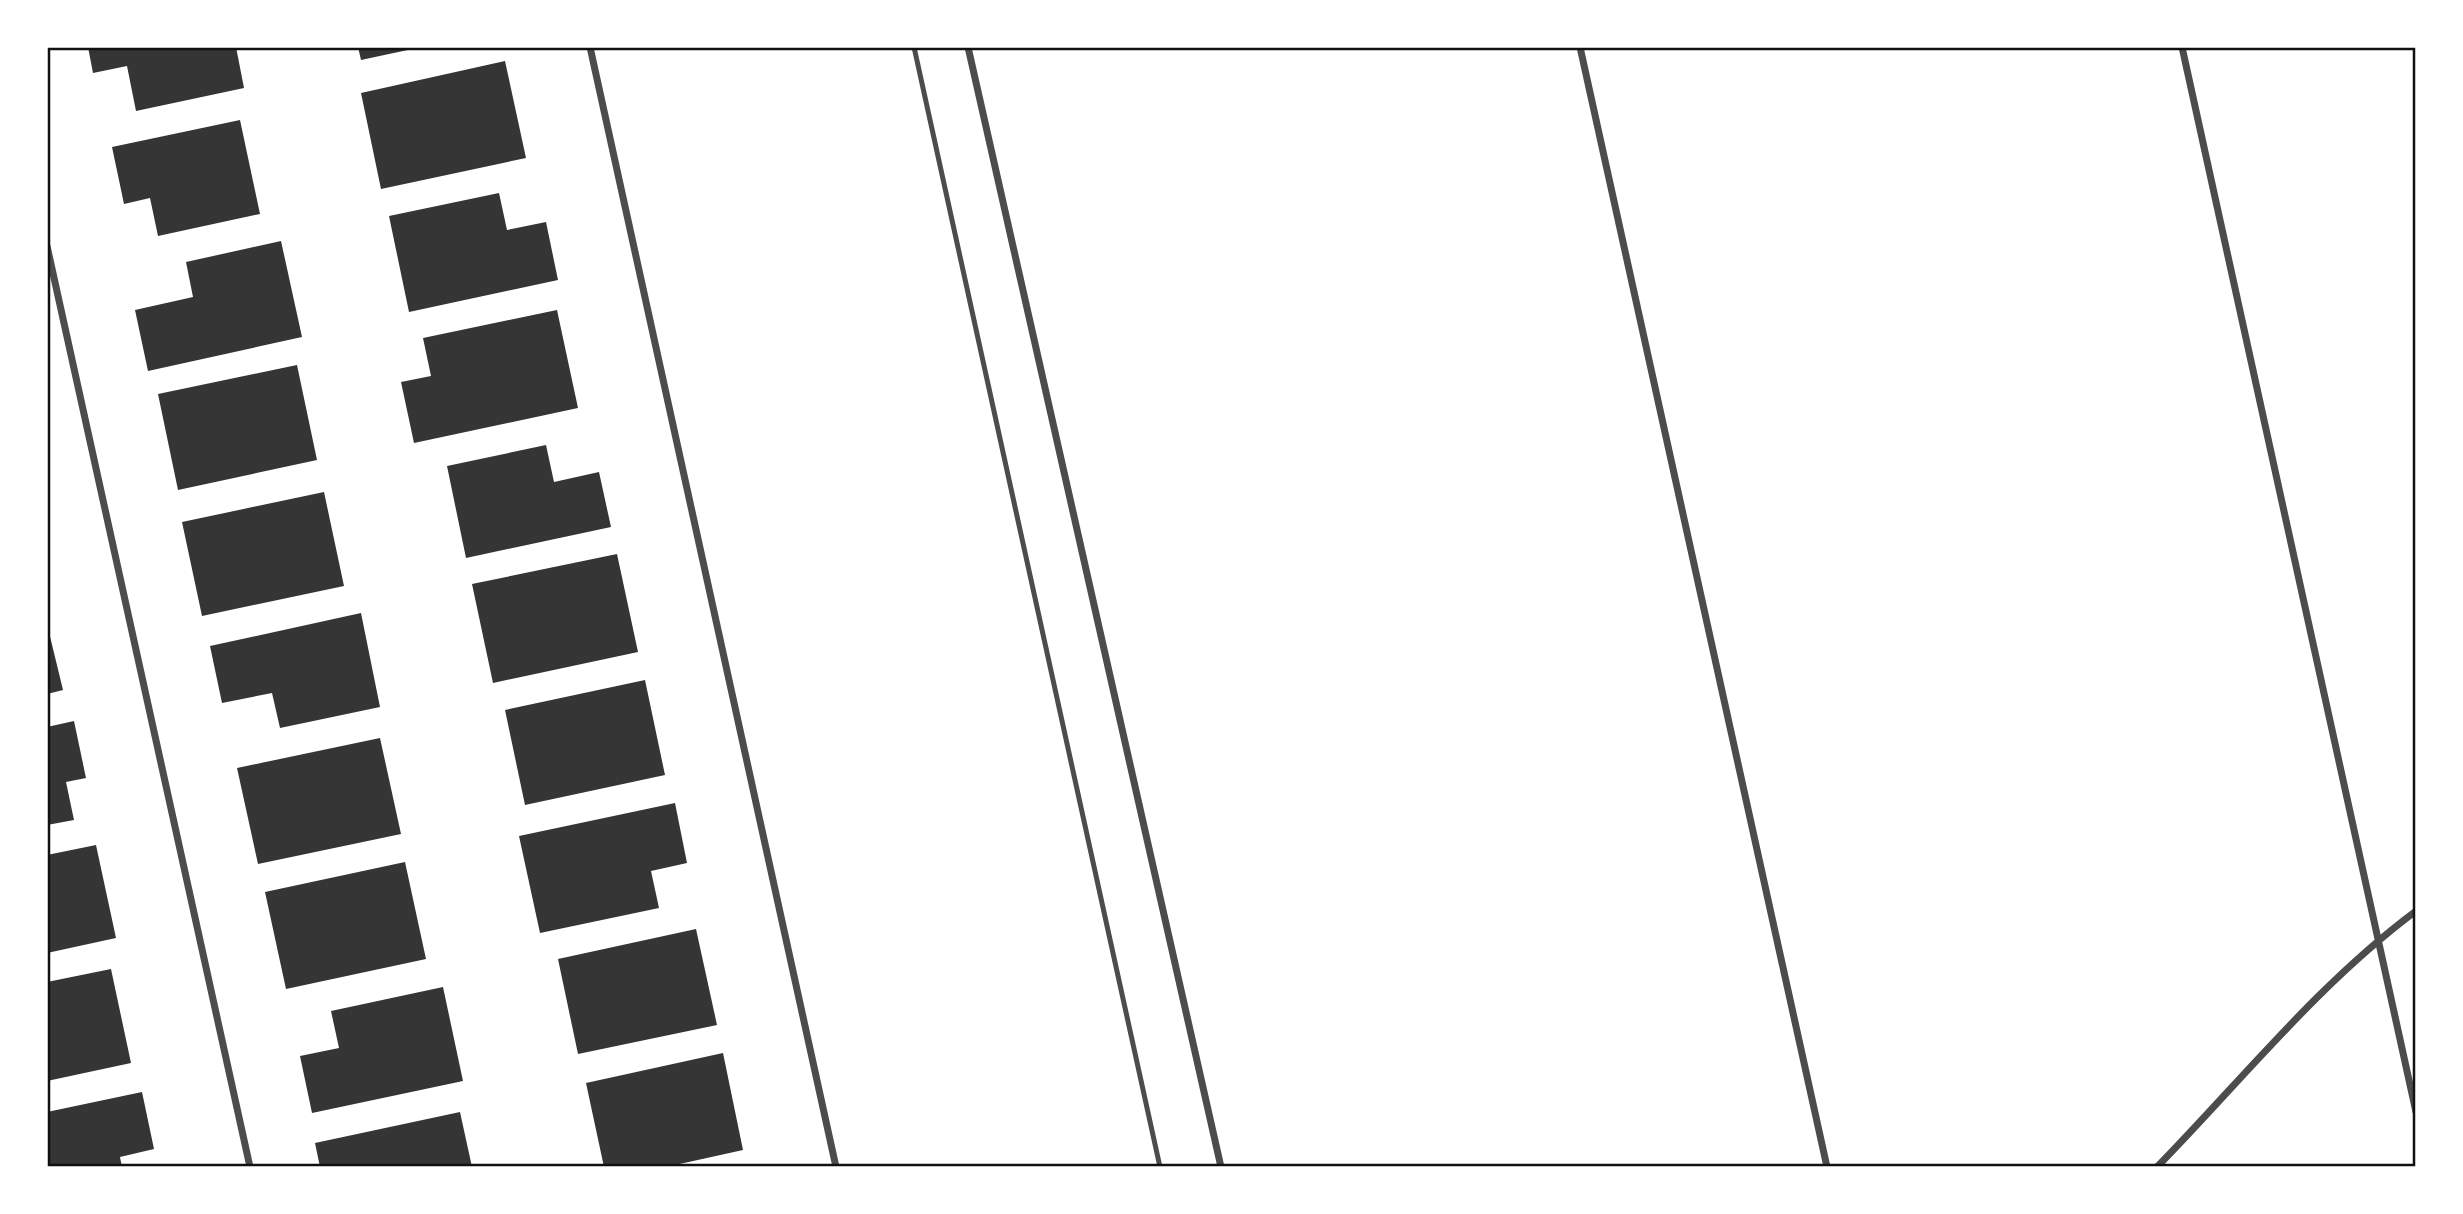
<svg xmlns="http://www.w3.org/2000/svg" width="2463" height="1214" viewBox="0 0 2463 1214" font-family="Inter,sans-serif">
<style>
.building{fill:#353535}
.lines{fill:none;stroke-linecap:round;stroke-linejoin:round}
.service{stroke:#4c4c4c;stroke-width:5}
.minor{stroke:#4c4c4c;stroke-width:7}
.neatline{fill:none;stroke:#111;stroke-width:2.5}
</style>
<rect width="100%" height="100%" fill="#fff"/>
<path class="building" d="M88,47H236L244,88L136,111L127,66L93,73Z
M358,47H417V48L361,60Z
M505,61L526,158L381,189L361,93Z
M240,120L260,214L158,236L150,198L124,204L112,147Z
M499,193L507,230L546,222L558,280L409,312L389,216Z
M281,241L302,337L148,371L135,310L193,297L186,262Z
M557,310L578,408L414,443L401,382L431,376L423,338Z
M297,365L317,460L178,490L158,394Z
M546,445L554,482L599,472L611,527L466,558L447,466Z
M324,492L344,586L202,616L182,522Z
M617,554L638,652L493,683L472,584Z
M361,613L380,707L280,728L272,693L222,703L210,646Z
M47,624L63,690L47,694Z
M645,680L665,775L525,805L505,710Z
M74,721L86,778L66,782L74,820L47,825V727Z
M380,738L401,834L258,864L237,768Z
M675,803L687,863L651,871L659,908L540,933L519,836Z
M96,845L116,938L47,953V855Z
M405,862L426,959L286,989L265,892Z
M696,929L717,1025L578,1054L558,959Z
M111,969L131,1063L47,1081V982Z
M443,987L463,1081L312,1113L300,1056L339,1048L331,1011Z
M723,1053L743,1150L666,1167H604L586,1083Z
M142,1092L154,1149L120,1157L122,1167H47V1112Z
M460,1112L472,1167H320L315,1143Z"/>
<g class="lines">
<path class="service" d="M914,47L1160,1167"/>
<path class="minor" d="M590,47L836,1167
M968,47L1221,1167
M1580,47L1827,1167
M2182,47L2416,1112
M47,246L250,1167
M2157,1167C2242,1080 2318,984 2416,911"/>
</g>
<rect width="2463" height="1214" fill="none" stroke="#ffffff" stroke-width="98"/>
<rect x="49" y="49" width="2365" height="1116" class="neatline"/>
</svg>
